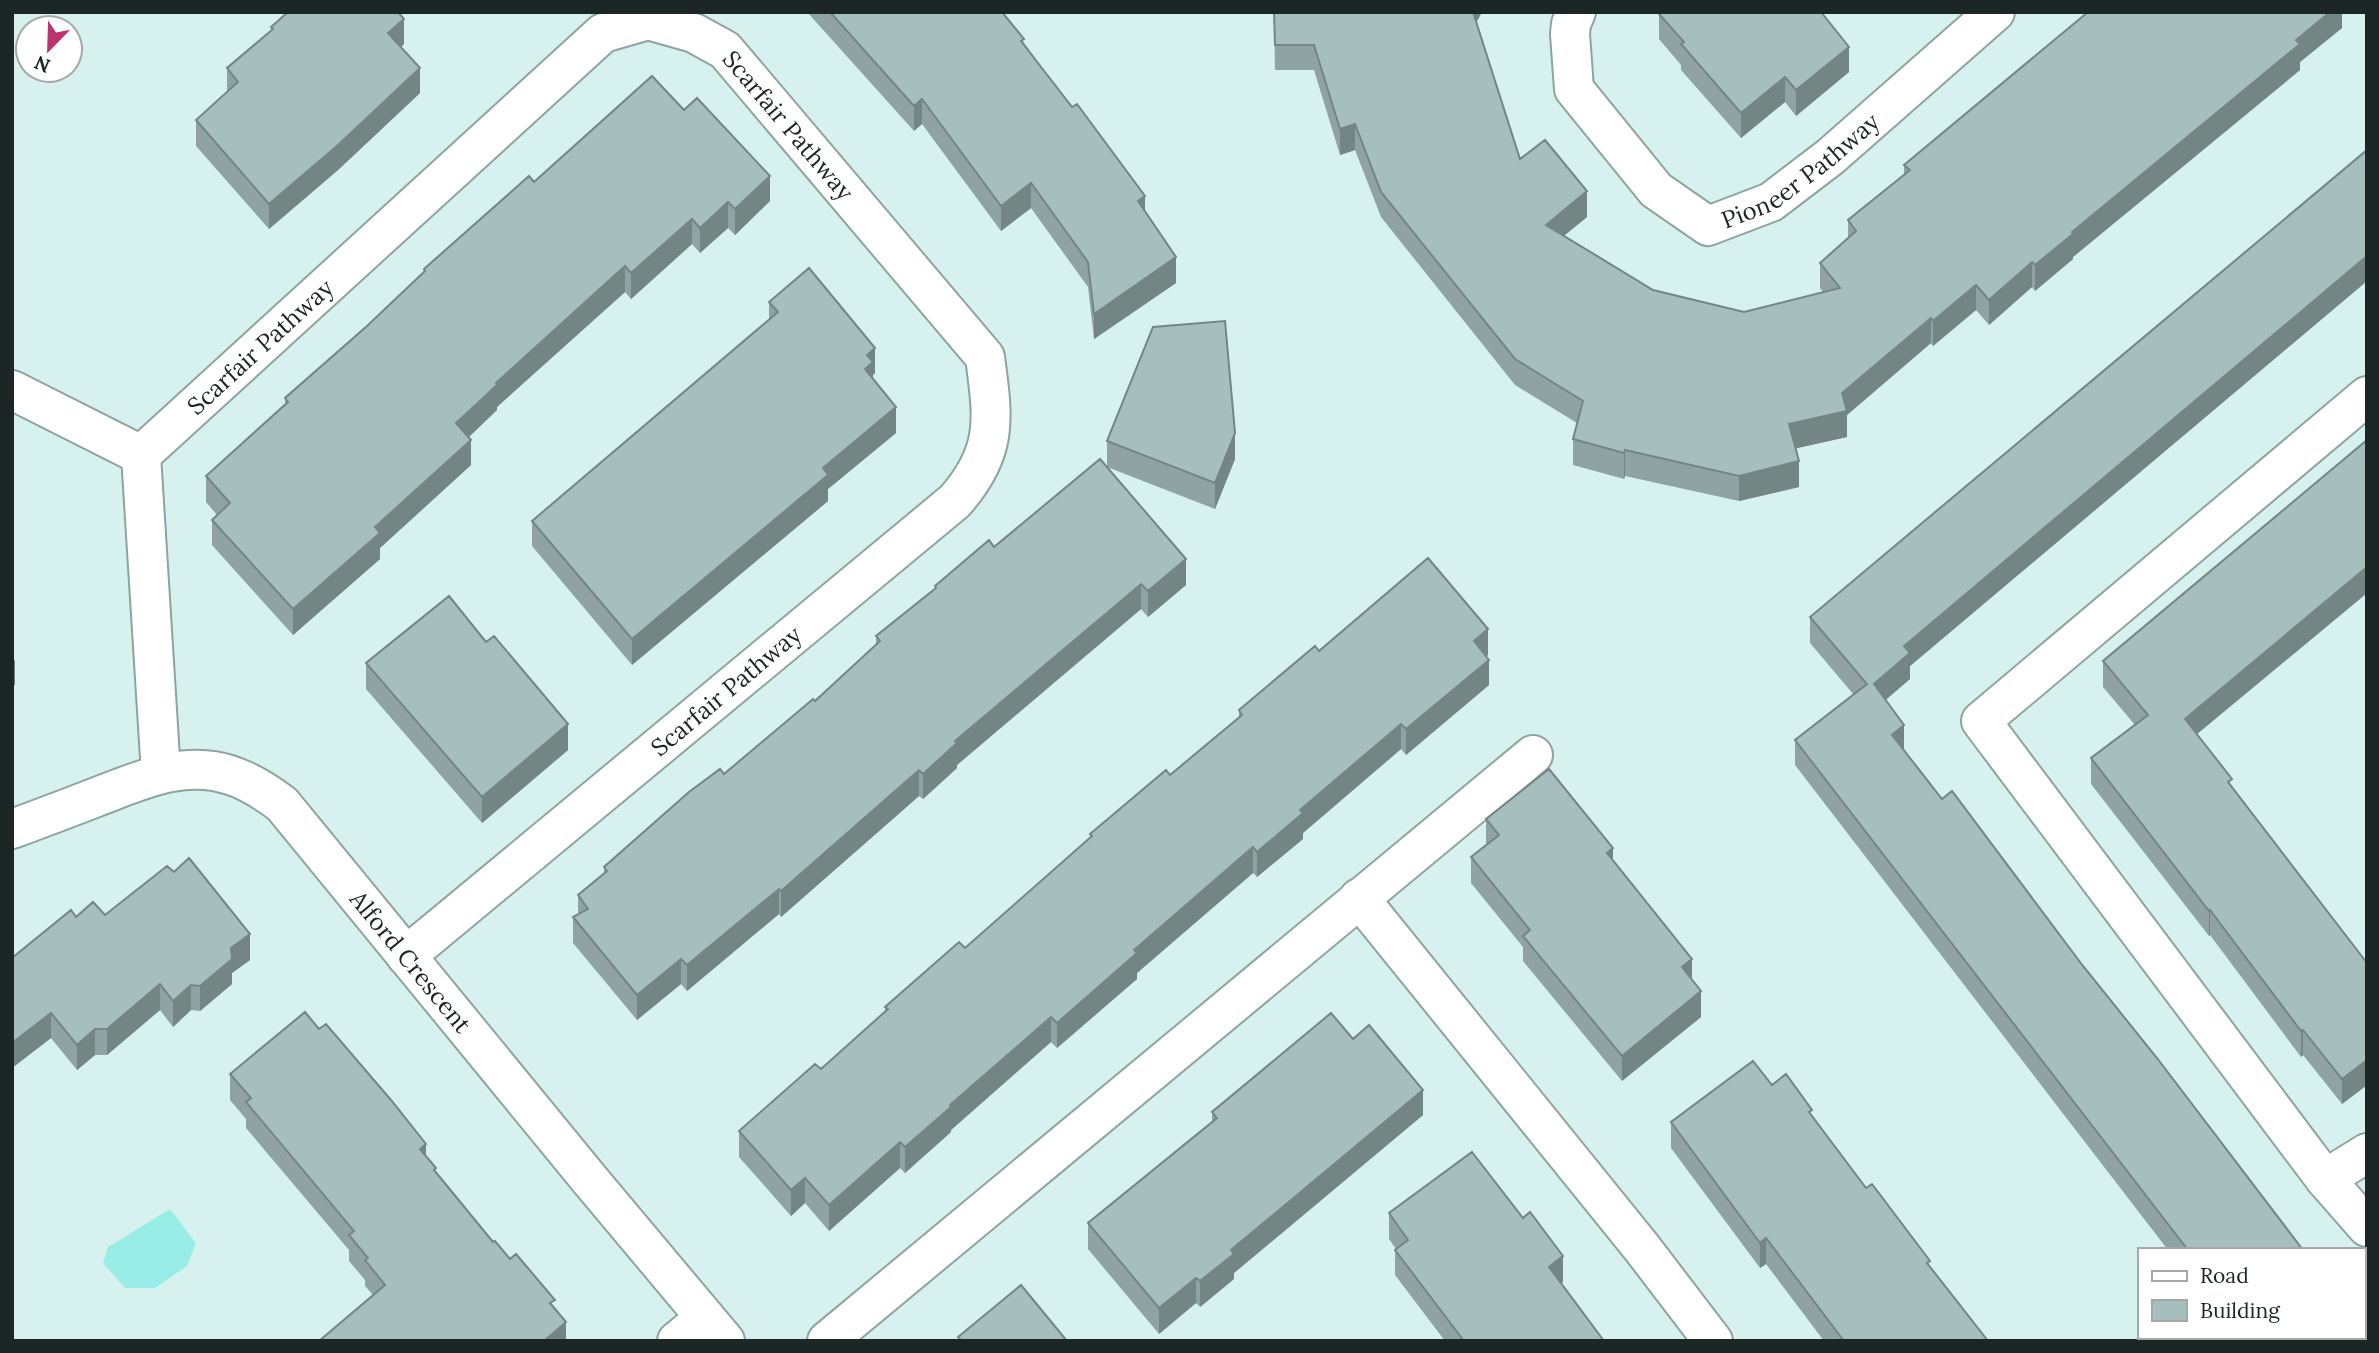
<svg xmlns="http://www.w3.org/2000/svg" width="2379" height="1353" viewBox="0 0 2379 1353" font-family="Lora,serif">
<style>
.green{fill:#98eee6}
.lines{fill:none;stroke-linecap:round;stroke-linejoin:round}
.minor-casing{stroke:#8ca4a2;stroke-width:42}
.minor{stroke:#fff;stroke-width:38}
.wall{fill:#8fa4a2}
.shaded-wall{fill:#748684}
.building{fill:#a6bfbc;stroke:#748684;stroke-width:2}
.labels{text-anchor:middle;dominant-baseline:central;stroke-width:5;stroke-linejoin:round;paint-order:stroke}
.street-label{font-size:24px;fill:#1c2625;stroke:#fff}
</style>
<rect width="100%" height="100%" fill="#d7f1ee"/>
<path class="green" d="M170,1209L196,1243L187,1266L155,1288H125L103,1263L108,1247Z"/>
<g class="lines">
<defs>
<g id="minor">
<path id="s1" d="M1576,12L1571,24L1570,34L1574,89L1656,190L1708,226L1771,202L1830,157L1995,12"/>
<path d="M12,390L141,455"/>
<path d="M2367,396L1981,721L2325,1179L2367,1227"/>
<path id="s2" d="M141,455L603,33L648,20L694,33L725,50L985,357C993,418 999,451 955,501L406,956"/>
<path d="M141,455L161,774"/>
<path id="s3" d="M12,829C39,819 66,809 94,798C137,782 183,759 230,775C249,781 266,792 282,804L590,1180L725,1341"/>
<path d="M1359,898L1642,1248L1713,1341"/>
<path d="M2325,1179L2367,1153"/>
<path d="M677,1341L705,1318"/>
<path d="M827,1341L1533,755"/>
</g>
</defs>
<use href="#minor" class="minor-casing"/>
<use href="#minor" class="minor"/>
</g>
<path class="wall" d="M807,12H1002L1145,212L1176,283L1094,339L1088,287L1031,208L1001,231L922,124L914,131Z
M1274,12H1482L1476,23L1520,159L1587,217L1564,236L1653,290L1744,312L1823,292L1820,288V263L1848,239V220L1904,175V165L2342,12V28L2300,62V70L2073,257V259L2035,291L2032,287L1989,325L1976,310L1933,346L1931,343L1847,415V437L1795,448L1799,487L1739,501L1625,476L1624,479L1573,465V439L1577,423L1515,385L1381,217L1355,150L1340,155L1314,70H1275Z
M1659,14L1849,72L1796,116L1785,102L1741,138L1681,70V65L1659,39Z
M271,27L404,44L401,47L420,93L338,170L269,229L196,146V120L227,93V68L271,31Z
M2367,150V281L1910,666V679L1885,700L1904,751L1942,799L2083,966L2303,1250H2168L1795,765V740L1854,695L1810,643V617Z
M534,182L770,201L735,235L728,228L700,253L692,244L631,299L625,292L497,407V410L469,437L471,465L380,548V559L293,635L212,545V520L217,515L206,502V476L285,405V398L367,326L424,272V269Z
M769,302L875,373L873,375V380L896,433L828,489V501L632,665L532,546V521L769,320Z
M2367,440V593L2197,734L2232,786L2367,963V1085L2342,1104L2303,1055L2301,1057L2210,935L2209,936L2091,784V758L2135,725L2103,687V661Z
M1107,441L1235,459L1215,509L1107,467Z
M994,547L1186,585L1148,617L1141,609L957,765V768L923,799L919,796L781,917L779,914L687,991L681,984L637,1020L573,943V917L578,915V895L604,874V867L724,774L815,701L876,644V636L935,589V586Z
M1319,651L1488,655L1486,656L1489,685L1406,755L1401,749L1303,833V839L1257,877L1253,873L1137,973V979L1057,1048L1051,1042L951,1130V1132L905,1173L900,1168L829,1231L805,1203L791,1216L739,1157V1131L821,1069L885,1012V1007L965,948L1090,838V834L1170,775L1239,718V710Z
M366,663L568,750L482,823L366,689Z
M1486,819L1613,860L1692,979L1701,1017L1622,1081L1523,961V947L1471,883V857L1486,845Z
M105,915L250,960L232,973V984L200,1011L191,1010L173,1027L160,1010L107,1055H95L77,1070L51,1038L12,1068L76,917Z
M1353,1039L1423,1115L1234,1273V1279L1200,1307L1196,1303L1159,1334L1088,1249V1223L1212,1123V1112Z
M230,1074L426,1157L436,1173L493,1242L555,1308L566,1341L373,1295L365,1286V1280L349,1261V1250L246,1128V1119L230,1100Z
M1772,1085L1812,1116L1866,1188L1988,1341H1824L1766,1264L1760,1268L1671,1148V1122Z
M1389,1213L1563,1282L1561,1283L1604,1341H1445L1395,1275V1250L1396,1249L1389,1239Z
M2236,1337H2363L2367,1341H2238Z"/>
<path class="shaded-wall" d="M1471,12H1482L1471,32Z
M2330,12H2342V28L2300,62V70L2073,257V259L2035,291V265L2296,40Z
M404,19V44L388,59V33Z
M1849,47V72L1796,116V90Z
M420,68V93L338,170L269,229V204Z
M1785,77V102L1741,138V113Z
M922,99V124L914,131V106Z
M1355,124V150L1340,155V129Z
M770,176V201L735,235V209Z
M1031,183V208L1001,231V206Z
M1587,191V217L1546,250V225Z
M1145,196V221L1138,201Z
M728,202V228L700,253V228Z
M692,219V244L631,299V273Z
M2367,256V281L1910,666V679L1874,710V684L1904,646Z
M1176,257V283L1094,339V314Z
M2032,262V287L1989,325V300Z
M625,266V292L497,407V410L456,449V423L496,383Z
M1976,285V310L1933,346V321Z
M1931,318V343L1847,415V437L1789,450V424L1842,393Z
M875,348V373L873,375V388L865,369L867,355Z
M896,407V433L828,489V501L632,665V639L823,468Z
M1235,433V459L1215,509V483Z
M471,440V465L380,548V559L293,635V609L375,527Z
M1625,450V476L1624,479V453Z
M1799,461V487L1739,501V476Z
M1186,559V585L1148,617V591Z
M2367,567V593L2185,744V719Z
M1141,584V609L957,765V768L923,799V774L955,741Z
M13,596V622H12V597Z
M1488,629V655L1474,667V641Z
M15,660V685L12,686V661Z
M1489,660V685L1406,755V729Z
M568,724V750L482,823V797Z
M1401,724V749L1303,833V839L1257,877V852L1300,810Z
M1904,725V751L1892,735Z
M919,770V796L781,917V891Z
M1253,847V873L1137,973V979L1057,1048V1023L1134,950Z
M1613,848V873L1607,853Z
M779,889V914L687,991V965Z
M2210,910V935L2209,936V911Z
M250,934V960L232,973V984L200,1011V986L231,948Z
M681,959V984L637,1020V995Z
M1692,959V985L1682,967Z
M160,984V1010L107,1055V1029Z
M191,985V1010L173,1027V1001Z
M1701,991V1017L1622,1081V1056Z
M51,1013V1038L12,1068V1043Z
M1051,1017V1042L951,1130V1132L905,1173V1147L950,1105Z
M95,1029V1055L77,1070V1045Z
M2303,1030V1055L2301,1057V1031Z
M2367,1060V1085L2342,1104V1079Z
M1423,1090V1115L1234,1273V1279L1200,1307V1281L1231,1250Z
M900,1142V1168L829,1231V1205Z
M426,1144V1169L420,1149Z
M805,1178V1203L791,1216V1190Z
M1766,1238V1264L1760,1268V1243Z
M1563,1256V1282L1549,1292V1267Z
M1196,1278V1303L1159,1334V1308Z
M566,1322V1341H544Z"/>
<path class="building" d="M288,12H398L404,19L388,33L420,68L338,145L269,204L196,120L238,82L227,68L273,29L271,27Z
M830,12H1002L1024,39L1021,41L1072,107L1077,104L1145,196L1138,201L1176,257L1094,314L1088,262L1031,183L1001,206L922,99L914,106Z
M1274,12H1473L1520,159L1545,140L1587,191L1546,225L1653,290L1744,312L1840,288L1820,263L1856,231L1848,220L1910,170L1904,165L2088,12H2330L2296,40L2300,44L2072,232L2073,234L2035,265L2032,262L1989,300L1976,285L1933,321L1931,318L1842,393L1847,411L1789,424L1799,461L1739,476L1625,450L1624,453L1573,439L1583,401L1515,359L1381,192L1355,124L1340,129L1314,45H1275Z
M1661,12H1821L1849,47L1796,90L1785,77L1741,113L1681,44L1684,42L1659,14Z
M652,76L684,110L697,98L770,176L735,209L728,202L700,228L692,219L631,273L625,266L496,383L497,385L456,423L471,440L375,527L380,533L293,609L212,520L230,503L206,476L288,402L285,398L367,326L425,271L424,269L529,176L534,182Z
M2367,150V256L1904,646L1910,653L1874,684L1904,725L1892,735L1942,799L1952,791L2083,966L2157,1058L2303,1250H2188L1795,740L1867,684L1810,617Z
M809,268L875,348L867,355L873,362L865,369L896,407L823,468L828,475L632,639L532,521L778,312L769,302Z
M1225,321L1235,433L1215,483L1107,441L1153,327Z
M2367,440V567L2185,719L2232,779L2228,782L2367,963V1060L2342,1079L2303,1030L2301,1031L2210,910L2209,911L2091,758L2148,715L2103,661Z
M1100,459L1186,559L1148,591L1141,584L955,741L957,743L923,774L919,770L781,891L779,889L687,965L681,959L637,995L573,917L588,909L578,895L607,871L604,867L689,792L720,769L724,774L813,699L815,701L880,641L876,636L936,588L935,586L989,540L994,547Z
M1428,558L1488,629L1474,641L1489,660L1406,729L1401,724L1300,810L1303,813L1257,852L1253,847L1134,950L1137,953L1057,1023L1051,1017L950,1105L951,1107L905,1147L900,1142L829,1205L805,1178L791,1190L739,1131L815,1064L821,1069L888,1009L885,1007L959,942L965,948L1092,836L1090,834L1166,770L1170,775L1242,715L1239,710L1315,646L1319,651Z
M449,596L486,642L494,636L568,724L482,797L366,663Z
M1549,769L1613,848L1607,853L1692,959L1682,967L1701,991L1622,1056L1523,936L1530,930L1471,857L1499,835L1486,819Z
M189,858L250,934L231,948L232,959L200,986L191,985L173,1001L160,984L107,1029H95L77,1045L51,1013L12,1043V958L71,910L76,917L93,902L105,915L167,866L174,872Z
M305,1012L319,1029L326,1024L391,1100L426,1144L420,1149L436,1168L434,1170L493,1242L495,1241L510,1259L516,1254L555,1300L550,1303L566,1322L544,1341H319L385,1285L365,1260L368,1258L349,1235L354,1231L246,1102L251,1098L230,1074Z
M1331,1013L1353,1039L1369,1025L1423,1090L1231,1250L1234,1254L1200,1281L1196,1278L1159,1308L1088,1223L1217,1118L1212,1112Z
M1753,1061L1772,1085L1786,1074L1812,1110L1809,1112L1866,1188L1872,1184L1930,1261L1927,1263L1988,1341H1844L1766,1238L1760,1243L1671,1122Z
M1472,1152L1523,1218L1530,1212L1563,1256L1549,1267L1604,1341H1464L1395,1250L1408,1240L1389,1213Z
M1021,1285L1067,1341H962L958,1337Z
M2363,1329L2367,1333V1341H2258L2255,1337H2363Z"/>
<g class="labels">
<g class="street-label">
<text stroke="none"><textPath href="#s2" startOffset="854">Scarfair Pathway</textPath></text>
<text stroke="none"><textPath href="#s1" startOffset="380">Pioneer Pathway</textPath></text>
<text stroke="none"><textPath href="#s2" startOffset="161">Scarfair Pathway</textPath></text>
<text transform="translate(726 691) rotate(-40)">Scarfair Pathway</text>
<text stroke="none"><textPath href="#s3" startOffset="492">Alford Crescent</textPath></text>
</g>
</g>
<rect width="2379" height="1353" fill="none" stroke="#1c2625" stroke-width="28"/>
<rect x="2138" y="1248" width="228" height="91" fill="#ffffff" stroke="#a4a8a8" stroke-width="2"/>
<rect x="2152" y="1271" width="35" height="10" fill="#ffffff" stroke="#a4a8a8" stroke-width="2"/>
<text x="2200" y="1283" font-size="21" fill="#1c2625">Road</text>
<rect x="2152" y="1300" width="35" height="21" fill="#a6bfbc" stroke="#a4a8a8" stroke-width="2"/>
<text x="2200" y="1318" font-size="21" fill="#1c2625">Building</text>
<g transform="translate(49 49) rotate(203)"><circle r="33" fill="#ffffff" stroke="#a4a8a8" stroke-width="2"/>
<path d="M0-5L12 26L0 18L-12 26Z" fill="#bc3370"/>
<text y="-10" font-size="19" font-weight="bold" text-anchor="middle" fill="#1c2625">N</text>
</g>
</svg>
